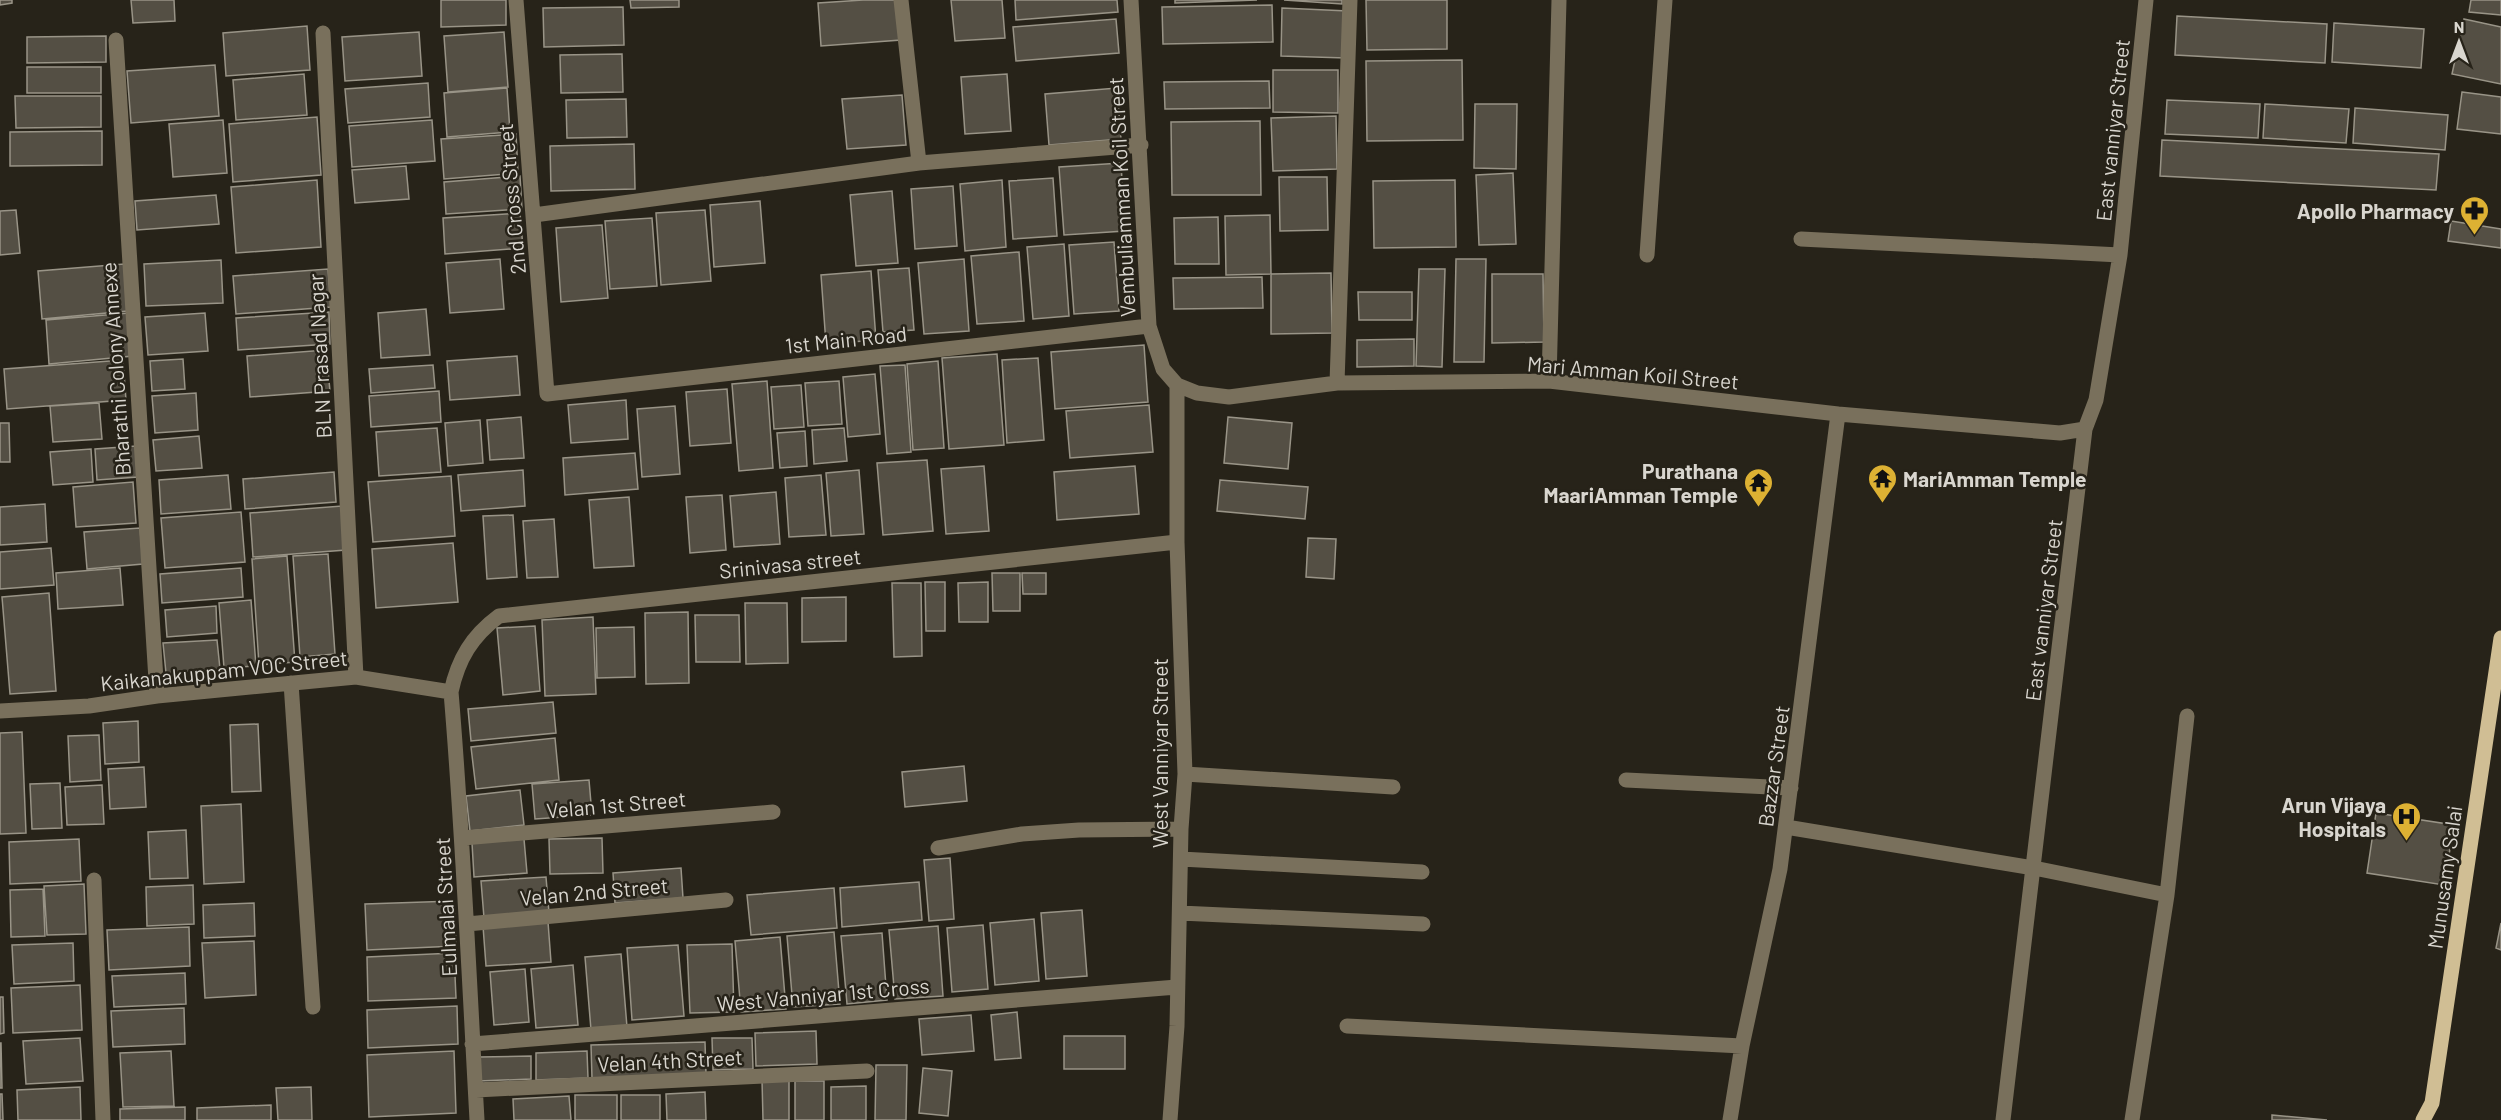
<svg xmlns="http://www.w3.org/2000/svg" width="2501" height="1120" viewBox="0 0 2501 1120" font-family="Barlow,sans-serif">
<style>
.building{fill:#544f44;stroke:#999487;stroke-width:1.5}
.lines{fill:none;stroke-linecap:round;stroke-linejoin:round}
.minor{stroke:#79705c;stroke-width:15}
.major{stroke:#d0be94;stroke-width:15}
.labels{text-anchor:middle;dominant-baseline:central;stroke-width:5;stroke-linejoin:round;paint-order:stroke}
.street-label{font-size:21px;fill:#d9d6cf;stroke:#272319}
.poi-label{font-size:21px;font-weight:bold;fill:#d9d6cf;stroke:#272319;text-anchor:end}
</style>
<rect width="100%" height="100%" fill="#272319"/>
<path class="building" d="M0,0H12V3L0,5Z
M131,0H174L175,21L133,23Z
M441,0H506V25L441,27Z
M630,0H679V7L631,8Z
M863,0H899L901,40L821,46L818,3Z
M951,0H1002L1005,38L955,41Z
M1015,0H1117L1118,12L1016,20Z
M1175,0H1257L1175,3Z
M1284,0H1342V4Z
M1366,0H1447V49L1367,50Z
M2471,0H2501V15L2469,12Z
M1272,5L1273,42L1163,44L1162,7Z
M623,7L624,45L544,47L543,8Z
M1282,8L1348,11L1346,58L1281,56Z
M2177,16L2327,24L2325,63L2175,55Z
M1116,19L1119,53L1016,61L1013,27Z
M2464,19L2501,27V84L2452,74Z
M2334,23L2424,29L2421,68L2332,62Z
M307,26L310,70L226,76L223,33Z
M419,32L422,76L345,81L342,37Z
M504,32L508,87L448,92L444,36Z
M106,36V62L27,63V37Z
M622,54L623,92L561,93L560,55Z
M1462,60L1463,140L1367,141L1366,61Z
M215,65L219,116L131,123L127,71Z
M27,67H101V93H27Z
M1273,70H1338V113L1273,112Z
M304,74L307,115L236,120L233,80Z
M1007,74L1011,131L965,134L961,77Z
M1269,81L1270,108L1165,109L1164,82Z
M428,83L430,117L348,123L345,89Z
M507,88L510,132L447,137L444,93Z
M1117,88L1121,139L1049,145L1045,94Z
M2462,92L2501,97V134L2457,129Z
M902,95L906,145L847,149L842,99Z
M15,96H101V127L16,128Z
M626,99L627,137L567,138L566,100Z
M2167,100L2260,104L2258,138L2165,134Z
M1475,104H1517L1516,169L1474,168Z
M2265,104L2349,109L2346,143L2263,138Z
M2355,108L2448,115L2445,150L2353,143Z
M1336,116L1337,169L1273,171L1271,118Z
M317,117L321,175L233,182L229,124Z
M223,120L227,173L173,177L169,124Z
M432,120L435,161L352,167L349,126Z
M1260,121L1261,195H1172L1171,122Z
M102,131V165L10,166V132Z
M516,134L518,173L444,179L441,139Z
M2162,140L2439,154L2436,190L2160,176Z
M634,144L635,189L551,191L550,146Z
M1121,163L1125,231L1064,235L1059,167Z
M406,166L409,199L355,203L352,170Z
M1513,173L1516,244L1479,245L1476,175Z
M520,176L522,209L446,214L444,182Z
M1279,177H1327L1328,230L1280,231Z
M1053,178L1057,236L1013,239L1009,181Z
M317,180L321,247L236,253L231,187Z
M1002,180L1006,247L965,251L960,184Z
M1455,180L1456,247L1374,248L1373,181Z
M953,186L957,246L915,249L911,189Z
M892,191L898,263L856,266L850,195Z
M216,195L219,224L137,230L135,201Z
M760,201L765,263L714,267L710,205Z
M16,210L20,253L0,255V211Z
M705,210L711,281L661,285L656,213Z
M520,213L523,248L445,254L443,218Z
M1270,215L1271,274L1226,275L1225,216Z
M1218,217L1219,264H1175L1174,218Z
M652,218L657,286L610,289L605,221Z
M2451,221L2501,229V248L2448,241Z
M602,225L608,298L561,302L556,228Z
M1114,242L1119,311L1074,314L1069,245Z
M1064,244L1069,316L1033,319L1027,247Z
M1019,252L1024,321L977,324L971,256Z
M500,259L504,309L450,313L446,263Z
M964,259L969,331L924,334L918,263Z
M1456,259H1486L1484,362H1454Z
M221,260L223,303L146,306L144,264Z
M124,264L128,311L42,319L38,271Z
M909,268L914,330L883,332L878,270Z
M328,269L331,307L236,314L233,276Z
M1419,269H1445L1442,367L1416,366Z
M871,271L876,340L826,344L821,275Z
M1331,273L1332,333L1271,334V274Z
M1492,274H1543L1544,342L1492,343Z
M1262,277L1263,308L1174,309L1173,278Z
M1358,292H1412V320H1359Z
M426,309L430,355L381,358L378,313Z
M329,312L330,344L238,350L236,318Z
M129,313L133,356L49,364L46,320Z
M205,313L208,351L148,355L145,317Z
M1414,339V366L1357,367V340Z
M1144,345L1148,402L1055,409L1051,352Z
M326,350L330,391L250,397L247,356Z
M997,354L1004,445L949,449L942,358Z
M517,356L520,395L450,400L447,361Z
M1038,358L1044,440L1007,443L1002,360Z
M183,359L185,389L152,391L150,361Z
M123,360L126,400L7,409L4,369Z
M938,361L944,448L913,450L907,364Z
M433,365L435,388L371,393L369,369Z
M905,365L911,452L887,454L880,366Z
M875,374L880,434L848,437L843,377Z
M767,381L773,468L739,471L732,384Z
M839,381L842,424L808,426L805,383Z
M801,385L804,427L774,429L771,387Z
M727,389L731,443L690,446L686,392Z
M439,391L441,422L371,427L369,396Z
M196,393L198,430L155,433L152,396Z
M626,400L628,439L571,443L568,405Z
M99,403L102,439L53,442L50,406Z
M1149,405L1153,452L1070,458L1066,411Z
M675,406L680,474L642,477L637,409Z
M521,417L524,458L490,460L487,420Z
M1228,417L1292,423L1288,469L1224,463Z
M480,420L483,463L448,466L445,423Z
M0,423H9L10,462H0Z
M437,428L441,472L379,476L376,432Z
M844,428L847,461L814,464L812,430Z
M805,431L807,466L780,468L777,433Z
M199,436L202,468L156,471L153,440Z
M136,446L138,477L97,480L95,449Z
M91,449L93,482L53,485L50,452Z
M635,453L638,489L565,495L563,458Z
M927,460L933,531L883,535L877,463Z
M984,466L989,531L946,534L941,469Z
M1135,466L1139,514L1057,520L1054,472Z
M523,470L525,506L461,511L458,475Z
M859,470L864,534L831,536L826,473Z
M334,472L336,502L245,509L243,479Z
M228,475L231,509L161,514L159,480Z
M821,475L826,535L789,537L785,478Z
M451,476L455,536L373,542L368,482Z
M1220,480L1308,487L1305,519L1217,511Z
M133,482L136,523L76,527L73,487Z
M776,492L780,544L734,547L730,496Z
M722,495L726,550L690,553L686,497Z
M629,497L634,566L594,568L589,500Z
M45,504L47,542L0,545V507Z
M342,506L346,550L253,557L250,513Z
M241,512L245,562L165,568L161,518Z
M513,515L517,577L487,579L483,516Z
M554,519L558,577L527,578L523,521Z
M140,528L143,564L87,569L84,532Z
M1308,538L1336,539L1334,579L1306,577Z
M453,543L458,602L376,608L372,549Z
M51,548L54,585L0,589V552Z
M328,554L335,654L300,657L293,556Z
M287,556L295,662L259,665L252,559Z
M120,568L123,605L58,609L56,573Z
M241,568L243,597L162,603L160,574Z
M992,573H1020V611H993Z
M1022,573H1046V594H1023Z
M925,582H945V631H926Z
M988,582V622H959L958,583Z
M892,583H921L922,656L894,657Z
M49,593L56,691L10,694L2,597Z
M846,597V641L802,642V598Z
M251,600L256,666L224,668L219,603Z
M745,603H787L788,663L746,664Z
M216,606L217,633L167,637L165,610Z
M688,612L689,683L646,684L645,613Z
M695,615H739L740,662H696Z
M593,617L596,694L545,696L542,620Z
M535,626L540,691L503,695L497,628Z
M634,627L635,677L597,678L596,628Z
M217,640L220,669L166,673L163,643Z
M553,702L556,733L471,741L468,709Z
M138,721L139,762L105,764L103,723Z
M258,724L261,791L232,792L230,725Z
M22,732L26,833L0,834V733Z
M99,735L101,780L70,782L68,736Z
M555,738L559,780L476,789L471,747Z
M964,766L967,801L905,807L902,772Z
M144,767L146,807L110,809L108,769Z
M589,780L592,815L535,819L532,784Z
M60,783L62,828L32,829L30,784Z
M102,785L104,824L67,825L65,787Z
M520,790L524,825L470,831L466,796Z
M241,804L244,882L204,884L201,806Z
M2376,813L2454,825L2444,885L2367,873Z
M186,830L188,878L150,879L148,832Z
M602,838L603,873L550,874L549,839Z
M79,839L81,881L10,884L9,842Z
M524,839L527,873L474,877L472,843Z
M950,858L954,919L929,921L924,860Z
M681,868L683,898L615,903L613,873Z
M546,877L549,913L484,918L481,881Z
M919,882L922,920L842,927L840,888Z
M84,884L86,934L47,935L44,886Z
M193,885L194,924L147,926L146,887Z
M834,888L837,928L751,935L747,895Z
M43,889L45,936L11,937L10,890Z
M454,901L456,946L367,950L365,904Z
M254,903L255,936L204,938L203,905Z
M1082,910L1087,976L1046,979L1041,913Z
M1034,919L1039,981L995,985L990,923Z
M548,922L551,962L486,966L483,926Z
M2501,923V950L2496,948Z
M983,925L988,989L952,992L947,928Z
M938,926L943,996L895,999L889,930Z
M189,927L190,966L109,970L107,930Z
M834,932L840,1004L793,1007L787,936Z
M882,933L887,1000L847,1004L841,936Z
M780,937L786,1009L741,1012L735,941Z
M254,941L256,995L205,998L202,943Z
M73,943L74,981L14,984L12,945Z
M732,944L734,1012L690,1013L687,945Z
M678,945L684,1016L632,1020L627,948Z
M454,953L456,998L368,1001L367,957Z
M621,954L627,1027L591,1030L585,957Z
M573,965L578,1025L536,1028L531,969Z
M525,969L529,1022L494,1025L490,972Z
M185,973L186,1004L114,1007L112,976Z
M80,985L82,1030L13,1033L11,988Z
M0,997H3L4,1033L0,1034Z
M457,1006L458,1044L368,1048L367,1010Z
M184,1008L185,1044L113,1047L111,1011Z
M1017,1012L1021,1058L995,1060L991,1015Z
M971,1015L974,1051L922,1055L919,1019Z
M816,1031L817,1064L756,1066L755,1033Z
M1064,1036H1125V1069H1064Z
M80,1038L83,1081L26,1084L23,1041Z
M712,1038H752L753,1069L713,1070Z
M705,1042L706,1074L592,1078L591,1045Z
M0,1043H1L2,1088H0Z
M171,1051L174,1106L123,1107L120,1053Z
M454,1051L456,1113L369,1117L367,1055Z
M587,1051L588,1078L536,1080V1053Z
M531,1056V1079L479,1081V1057Z
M876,1065H907L906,1120H875Z
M923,1068L952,1071L948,1116L919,1113Z
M762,1080H789V1120H763Z
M795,1081H824V1120H795Z
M866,1086V1120H831V1087Z
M80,1087L81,1120H18L17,1090Z
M311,1087L312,1120H278L276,1088Z
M705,1092L706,1120H667L666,1094Z
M0,1094H2L3,1120H0Z
M575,1095H617V1120H575Z
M621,1095H660V1120H621Z
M569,1096L571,1120H514L513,1099Z
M271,1105V1120H197V1108Z
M185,1107V1120H120V1109Z
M2272,1115L2327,1120H2272Z"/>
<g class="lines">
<path class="minor" d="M516,0L547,394L1149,326
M901,0L919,163
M1131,0L1149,326L1163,369L1177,385L1197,393L1229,397L1337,383L1549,381L1838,414L2060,433L2085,429
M323,33L356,677
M116,40L157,696
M534,215L919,163L1141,145
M1801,239L2120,255
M1647,255L1665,0
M1549,381L1559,0
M1337,383L1350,0
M291,683L313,1007
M0,711L89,706L157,696L356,677L451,692
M1185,774L1393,787
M1626,780L1791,788
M1786,827L2034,868L2167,895L2187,716
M463,838L773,812
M938,848L1022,834L1079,830L1181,829
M1181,859L1422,872
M94,880L103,1120
M1180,913L1423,924
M467,924L726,900
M1347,1026L1742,1046
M472,1044L1177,987
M476,1090L867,1071
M477,1120C469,977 463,834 451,692C458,659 472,636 499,616L1177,542
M1170,1120L1177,1026L1181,829L1185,774L1177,542V385
M1730,1120L1742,1046L1780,869L1838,414
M2003,1120L2085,429L2096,400L2120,255L2146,0
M2132,1120L2167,895"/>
<path class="major" d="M2423,1120L2432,1103L2501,638"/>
</g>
<defs>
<symbol id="pharmacy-pin" viewBox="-11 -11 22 30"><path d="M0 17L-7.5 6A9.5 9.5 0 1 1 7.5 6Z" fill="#ddb133" stroke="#272319"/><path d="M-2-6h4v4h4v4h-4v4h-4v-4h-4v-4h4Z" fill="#111"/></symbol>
<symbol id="temple-pin" viewBox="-11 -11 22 30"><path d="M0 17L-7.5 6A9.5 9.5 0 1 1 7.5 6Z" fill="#ddb133" stroke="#272319"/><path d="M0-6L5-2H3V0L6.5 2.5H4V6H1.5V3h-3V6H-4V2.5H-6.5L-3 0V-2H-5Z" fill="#111"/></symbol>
<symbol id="hospital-pin" viewBox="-11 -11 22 30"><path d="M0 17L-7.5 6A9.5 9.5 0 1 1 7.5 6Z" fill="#ddb133" stroke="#272319"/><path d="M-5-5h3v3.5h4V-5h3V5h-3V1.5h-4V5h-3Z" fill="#111"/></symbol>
</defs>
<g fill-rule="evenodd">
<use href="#pharmacy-pin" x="2458" y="194" width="33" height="45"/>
<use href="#temple-pin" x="1866" y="462" width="33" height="45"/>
<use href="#temple-pin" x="1742" y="466" width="33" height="45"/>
<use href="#hospital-pin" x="2390" y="800" width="33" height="45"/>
</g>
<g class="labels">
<g class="street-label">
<text transform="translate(2112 130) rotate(-84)">East vanniyar Street</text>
<text transform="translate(1121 197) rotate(-93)">Vembuliamman Koil Street</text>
<text transform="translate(511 199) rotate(-95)">2nd Cross Street</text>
<text transform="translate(846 339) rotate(-6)">1st Main Road</text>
<text transform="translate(319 356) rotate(-93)">BLN Prasad Nagar</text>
<text transform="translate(115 369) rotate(-94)">Bharathi Colony Annexe</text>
<text transform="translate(1633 372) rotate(5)">Mari Amman Koil Street</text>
<text transform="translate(790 563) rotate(-6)">Srinivasa street</text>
<text transform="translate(2043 610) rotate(-83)">East vanniyar Street</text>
<text transform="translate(224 670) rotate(-6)">Kaikanakuppam VOC Street</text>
<text transform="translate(1159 753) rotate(-90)">West Vanniyar Street</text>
<text transform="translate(1773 766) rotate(-82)">Bazzar Street</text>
<text transform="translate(616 804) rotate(-5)">Velan 1st Street</text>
<text transform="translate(2444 877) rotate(-82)">Munusamy Salai</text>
<text transform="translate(594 891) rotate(-5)">Velan 2nd Street</text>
<text transform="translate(445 907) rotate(-93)">Eulmalai Street</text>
<text transform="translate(823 994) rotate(-5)">West Vanniyar 1st Cross</text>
<text transform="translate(670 1060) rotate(-3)">Velan 4th Street</text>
</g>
<g class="poi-label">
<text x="2454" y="210">Apollo Pharmacy</text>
<text x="1738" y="470">Purathana<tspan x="1738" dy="24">MaariAmman Temple</tspan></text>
<text x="1903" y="478" text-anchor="start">MariAmman Temple</text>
<text x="2386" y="804">Arun Vijaya<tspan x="2386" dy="24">Hospitals</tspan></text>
</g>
</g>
<g transform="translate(2459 42)" stroke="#272319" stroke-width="4.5" paint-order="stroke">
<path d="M0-4.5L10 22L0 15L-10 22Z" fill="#d9d6cf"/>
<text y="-9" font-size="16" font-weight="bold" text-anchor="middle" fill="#d9d6cf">N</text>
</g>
</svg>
